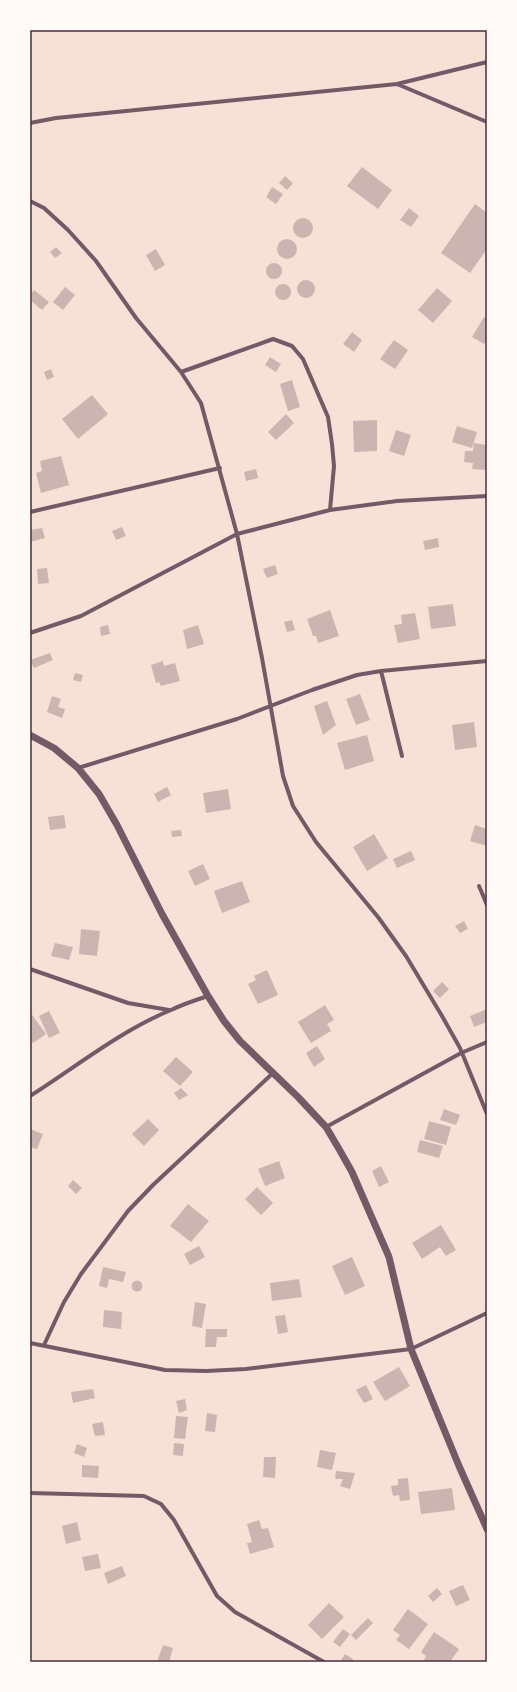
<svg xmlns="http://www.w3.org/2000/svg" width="517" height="1692" viewBox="0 0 517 1692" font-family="Arial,sans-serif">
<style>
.building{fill:#ccb4b1}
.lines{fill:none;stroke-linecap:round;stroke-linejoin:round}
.minor{stroke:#755966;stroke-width:4}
.tertiary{stroke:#755966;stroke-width:7}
.neatline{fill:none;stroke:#4a2c40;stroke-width:1.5}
</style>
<rect width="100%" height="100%" fill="#f7e1d7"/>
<path class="building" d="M362,167L392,190L378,209L347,186Z
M285,176L293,183L287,190L279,183Z
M272,187L283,194L276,204L266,197Z
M475,204L487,213V249L470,273L441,253Z
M409,208L419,216L411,227L400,220Z
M293 228a10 10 0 1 1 20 0a10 10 0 1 1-20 0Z
M277 249a10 10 0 1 1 20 0a10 10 0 1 1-20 0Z
M56,247L62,253L55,258L50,252Z
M156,249L165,265L155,271L146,255Z
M266 271a8 8 0 1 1 16 0a8 8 0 1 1-16 0Z
M297 289a9 9 0 1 1 18 0a9 9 0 1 1-18 0Z
M275 292a8 8 0 1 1 16 0a8 8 0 1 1-16 0Z
M65,287L75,295L63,310L53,302Z
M437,288L452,301L433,323L418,310Z
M34,290L49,302L42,310L30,300V295Z
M484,317L487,319V339L484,344L472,337Z
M352,332L362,340L354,352L343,344Z
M394,340L408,350L395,369L380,359Z
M270,357L281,364L276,372L265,365Z
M51,369L54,377L47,380L44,372Z
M292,380L300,407L288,411L280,384Z
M92,395L108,414L78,439L62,419Z
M286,414L294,423L276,440L268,432Z
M377,420V451L354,452L353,421Z
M457,426L477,432L472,448L452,442Z
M396,430L411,435L404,456L389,451Z
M474,443L487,445V470L472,469L473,463L464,462L465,451H473Z
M61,456L69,485L41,493L36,473L42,471L40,461Z
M256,469L258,478L246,481L244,472Z
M122,527L126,536L116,540L112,531Z
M42,528L45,538L30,542V530Z
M438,538L439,547L425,550L423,541Z
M275,565L278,574L267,578L263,569Z
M47,568L49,583L38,584L37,569Z
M453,604L456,626L431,629L428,607Z
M330,610L339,636L318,643L316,636H313L307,619Z
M415,613L420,639L398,643L394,625L402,624L401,615Z
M292,620L295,630L287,632L284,622Z
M108,625L110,634L101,636L100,627Z
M198,625L204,644L187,649L183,630Z
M50,653L53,660L34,668L30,660Z
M163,661L164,666L175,663L180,681L161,686L159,682L156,683L151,665Z
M75,673L83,675L81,682L73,680Z
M360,694L370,720L356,725L346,699Z
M52,696L61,699L58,707L65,709L62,718L47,712Z
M327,701L336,725L323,735L314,706Z
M474,722L477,747L455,750L452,725Z
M367,735L374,761L345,770L337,743Z
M167,787L171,795L158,802L154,794Z
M228,789L231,809L206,813L203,793Z
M64,815L66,828L50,830L48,817Z
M475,825L487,829V846L470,841Z
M181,830L182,836L172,837L171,831Z
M374,834L388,858L367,871L353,847Z
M411,851L415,860L397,868L393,859Z
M203,864L210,879L195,886L188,871Z
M242,881L250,902L222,913L214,891Z
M464,921L468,929L460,933L455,926Z
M81,929L100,931L97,956L79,954Z
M55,943L73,947L69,960L51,956Z
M267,970L278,995L258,1004L248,984L256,980L254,976Z
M442,982L449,989L440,998L433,991Z
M325,1005L334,1020L327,1024L331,1031L311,1043L298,1022Z
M487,1009V1022L474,1027L470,1016Z
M49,1011L60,1033L49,1038L39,1016Z
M30,1012L46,1034L33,1043L30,1040Z
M317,1046L325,1059L314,1067L306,1053Z
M176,1057L193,1072L180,1086L163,1071Z
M181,1088L188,1095L179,1100L174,1093Z
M444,1109L460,1115L456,1125L440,1120Z
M148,1119L159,1130L144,1146L132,1134Z
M429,1121L451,1127L446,1145L424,1139Z
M30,1129L43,1134L37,1149L30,1147Z
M420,1140L443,1146L439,1158L417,1152Z
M279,1161L285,1178L265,1186L258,1169Z
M381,1166L389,1182L379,1187L372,1171Z
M73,1180L82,1188L76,1194L68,1186Z
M257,1187L273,1203L261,1215L245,1199Z
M188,1204L209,1221L191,1242L170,1226Z
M441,1225L456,1250L446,1256L440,1247L422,1259L412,1243Z
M199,1246L205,1257L190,1265L184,1254Z
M352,1257L365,1286L345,1295L332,1266Z
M103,1267L126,1272L123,1282L109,1279L107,1288L99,1286Z
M299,1279L302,1297L272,1301L270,1283Z
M131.5 1286a5.5 5.5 0 1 1 11 0a5.5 5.5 0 1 1-11 0Z
M195,1302L206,1304L202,1328L192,1326Z
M104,1310L122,1312L121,1329L103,1327Z
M285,1315L288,1332L278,1334L275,1316Z
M206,1329H227V1337H217L216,1347H205Z
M399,1367L410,1386L385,1401L373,1382Z
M366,1385L373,1399L364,1403L356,1390Z
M93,1389L95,1398L73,1403L71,1392Z
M185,1399L187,1410L179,1413L176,1401Z
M207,1413L217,1415L215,1432L205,1431Z
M176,1416L188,1417L185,1439L174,1438Z
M103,1422L105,1435L95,1436L92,1424Z
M174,1443L184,1444L183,1456L173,1455Z
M77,1444L87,1448L84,1457L74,1453Z
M320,1450L336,1453L332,1470L317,1467Z
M264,1457H276L275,1478L263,1477Z
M82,1465L99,1466L98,1478L82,1477Z
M336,1471L355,1473L350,1489L340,1486L343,1479H335Z
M408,1478L410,1500L400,1501L399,1495L393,1496L391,1486L398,1485V1479Z
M452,1488L455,1510L421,1514L418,1492Z
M259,1520L262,1529L268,1528L274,1547L250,1554L247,1543L252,1542L247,1524Z
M77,1522L81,1540L66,1544L62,1526Z
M98,1554L101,1568L85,1571L82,1557Z
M122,1566L126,1576L108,1584L104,1573Z
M463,1585L470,1600L456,1606L449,1591Z
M437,1588L442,1594L433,1602L428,1596Z
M329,1603L344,1617L322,1639L308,1625Z
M408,1609L428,1624L409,1649L396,1640L400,1635L393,1630Z
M368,1618L373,1623L356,1640L351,1635Z
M343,1629L350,1634L340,1647L333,1642Z
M434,1632L459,1649L450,1662H423L426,1656L421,1652Z
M163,1645L173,1648L169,1662H157Z
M345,1654L353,1659L352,1662H340Z"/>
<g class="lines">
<path class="minor" d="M397,84L487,62
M30,123L56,118L397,84L487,122
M30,201L44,208L68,230L96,261L136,318L181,372L201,403L237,534L262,658L283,776L293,806L316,842L378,917L406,956L442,1016L460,1048L487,1114
M181,372L273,339L292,346L303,359L328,417L332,444L334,466L330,510
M30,512L220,468
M30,633L81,616L237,534L330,510L397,501L487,496
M381,671L402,756
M78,768L237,719L312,690L357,675L381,671L487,661
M479,886L487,905
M30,969L128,1003L169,1010
M30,1096C76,1067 120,1031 171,1010C183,1004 196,1000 208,996
M326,1127L461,1053L487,1042
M30,1343L165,1370L206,1371L246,1369L411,1349L487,1313
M44,1345L64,1302L81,1274L128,1211L153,1185L273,1073
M30,1493L144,1496L161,1504L174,1520L217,1596L235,1612L324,1662"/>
<path class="tertiary" d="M30,735L54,748L78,768L99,794L117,825L162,914L208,996L224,1021L240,1041L298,1097L326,1127L339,1149L352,1172L389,1257L411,1349L459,1466L487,1529"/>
</g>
<rect width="517" height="1692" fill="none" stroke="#fffaf5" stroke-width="62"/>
<rect x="31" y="31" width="455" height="1630" class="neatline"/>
</svg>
